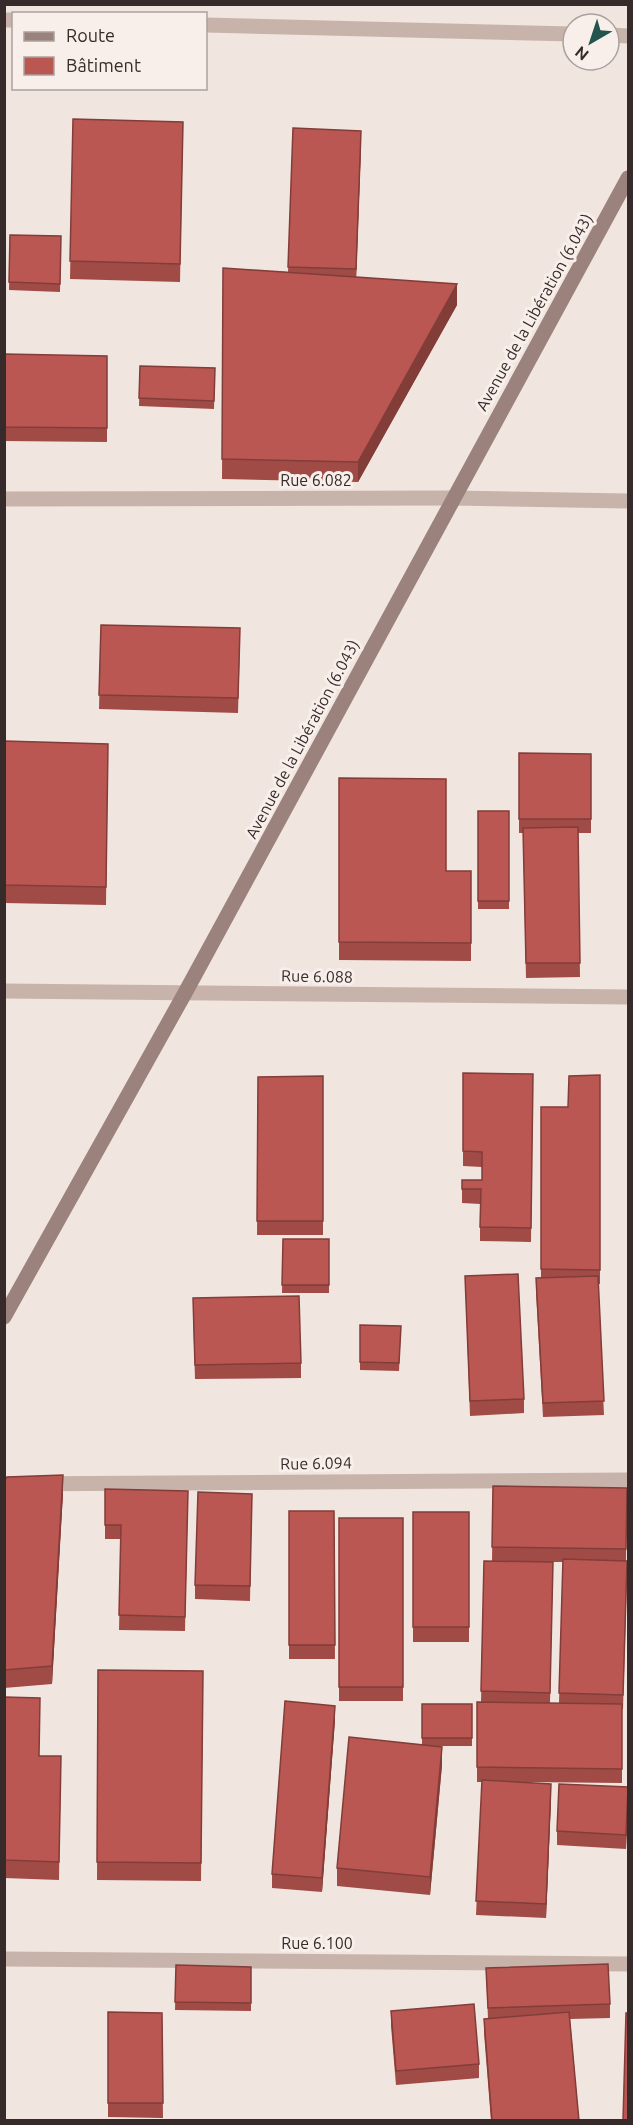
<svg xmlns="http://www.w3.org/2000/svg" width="633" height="2125" viewBox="0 0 633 2125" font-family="Ubuntu,sans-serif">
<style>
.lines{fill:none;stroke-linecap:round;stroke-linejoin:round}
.minor{stroke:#c8b3ab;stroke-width:15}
.secondary{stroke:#9b827d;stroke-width:15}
.wall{fill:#a14b47;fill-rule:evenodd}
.shaded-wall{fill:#833d39}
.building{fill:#bb5752;stroke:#833d39;stroke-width:1.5}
.labels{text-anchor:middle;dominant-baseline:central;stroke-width:6;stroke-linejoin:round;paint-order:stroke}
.street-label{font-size:16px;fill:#362b2a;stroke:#f8efeb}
</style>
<rect width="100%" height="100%" fill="#f0e5df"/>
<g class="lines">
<path class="minor" d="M4,20H14
M206,25L573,34
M609,35L628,36
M4,499L453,498L628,501
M4,991L628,997
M4,1484L628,1480
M4,1959L628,1964"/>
<path class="secondary" d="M4,1317L185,993L628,178"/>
</g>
<path class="wall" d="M73,119L183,122L180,282L70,279Z
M293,128L361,145L356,277L457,305L358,482L222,479L223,268L288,272Z
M10,235L61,236L60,292L9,290Z
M4,354L107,356V442L4,441Z
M140,366L215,368L214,409L139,406Z
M101,625L240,642L238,713L99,709Z
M4,741L108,744L106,905L4,903Z
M519,753L591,754V833H578L580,977L526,978L523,833H519Z
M339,778L446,871H471V961L339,960Z
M478,811H509V909H478Z
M463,1073L533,1074L531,1242L480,1241V1204L462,1203V1180H482V1167L463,1166Z
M600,1075V1284H598L604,1415L543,1417L536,1292V1278H541V1107H568Z
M323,1076V1235H257L258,1077Z
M283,1239H329V1293H282Z
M465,1276L524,1399V1413L470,1416Z
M193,1312L301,1363V1378L195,1379Z
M360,1325L401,1326L399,1371L360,1370Z
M4,1481L63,1493L52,1684L4,1688Z
M493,1486L627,1488L626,1561L627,1575L623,1709H622V1783L523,1782L551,1798L546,1918L476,1915L482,1782H477V1702H481L484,1561H492ZM538,1562H563L559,1703H550L553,1562Z
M105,1489L188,1491L185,1631L119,1630L121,1539H105Z
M252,1494L250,1601L195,1599V1585Z
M289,1511H334L335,1659H289Z
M413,1512H469V1642H413Z
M339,1518H403V1701H339Z
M98,1670L203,1671L201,1881L97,1880Z
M4,1697L40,1756H61L59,1880L4,1878Z
M422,1704H472V1746H438L442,1765L430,1895L337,1886V1868L422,1745Z
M335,1720L322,1892L272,1888V1874Z
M628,1787L626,1849L557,1845V1831Z
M176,1965L251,1967V2011L175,2010Z
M486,1968L610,2004V2018L570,2019L579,2121H491L484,2033V2019H488Z
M391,2011L479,2064V2078L396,2085L391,2026Z
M108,2012L162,2013L163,2118L108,2117Z"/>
<path class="shaded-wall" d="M361,131V145L356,283V269Z
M457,284V305L358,482V462Z
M63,1475V1493L52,1684V1666Z
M335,1706V1720L322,1892V1878Z
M442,1747V1765L430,1895V1877Z
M551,1784V1798L546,1918V1904Z
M628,1794V1808L626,1849V1835Z"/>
<path class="building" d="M73,119L183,122L180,264L70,261Z
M293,128L361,131L356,269L288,267Z
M10,235L61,236L60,284L9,282Z
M223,268L457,284L358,462L222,459Z
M4,354L107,356V428L4,427Z
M140,366L215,368L214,401L139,398Z
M101,625L240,628L238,698L99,695Z
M4,741L108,744L106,887L4,885Z
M519,753L591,754V819H519Z
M339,778L446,779V871H471V943L339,942Z
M478,811H509V901H478Z
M578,827L580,963H526L523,828Z
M463,1073L533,1074L531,1228L480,1227L481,1189H462V1180H482V1152L463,1151Z
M600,1075V1270L541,1269V1107H568L569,1076Z
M323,1076V1221H257L258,1077Z
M283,1239H329V1285H282Z
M518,1274L524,1399L470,1401L465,1276Z
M598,1276L604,1401L543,1403L536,1278Z
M299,1296L301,1363L195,1365L193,1298Z
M360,1325L401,1326L399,1363L360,1362Z
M63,1475L52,1666L4,1670V1481L7,1477Z
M493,1486L627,1488L626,1549L492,1547Z
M105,1489L188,1491L185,1617L119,1615L121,1525H105Z
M198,1492L252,1494L250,1586L195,1585Z
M289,1511H334L335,1645H289Z
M413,1512H469V1627H413Z
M339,1518H403V1687H339Z
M563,1559L627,1561L623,1695L559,1693Z
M484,1561L553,1562L550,1693L481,1691Z
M98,1670L203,1671L201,1863L97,1862Z
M4,1697L40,1698L39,1756H61L59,1862L4,1860Z
M285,1701L335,1706L322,1878L272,1874Z
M477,1702L622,1704V1769L477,1767Z
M422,1704H472V1738H422Z
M349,1737L442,1747L430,1877L337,1868Z
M482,1780L551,1784L546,1904L476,1901Z
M559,1784L628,1787L626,1835L557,1831Z
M608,1964L610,2004L488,2008L486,1968Z
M176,1965L251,1967V2003L175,2002Z
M474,2004L479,2064L396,2071L391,2011Z
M108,2012L162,2013L163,2103H108Z
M569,2012L579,2121H492L484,2019Z
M626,2013H628V2121H623Z"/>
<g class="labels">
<g class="street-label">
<text transform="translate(534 312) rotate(-61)">Avenue de la Libération (6.043)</text>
<text x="316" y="480">Rue 6.082</text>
<text transform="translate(302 739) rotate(-62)">Avenue de la Libération (6.043)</text>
<text transform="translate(317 976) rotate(1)">Rue 6.088</text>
<text transform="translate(316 1463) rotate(-1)">Rue 6.094</text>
<text x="317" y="1943">Rue 6.100</text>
</g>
</g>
<rect width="633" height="2125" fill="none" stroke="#362b2a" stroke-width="12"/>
<rect x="12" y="12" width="195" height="78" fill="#f8efeb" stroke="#aaa19e" stroke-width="1.5"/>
<rect x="24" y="32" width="30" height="9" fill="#9b827d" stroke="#aaa19e" stroke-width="1.5"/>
<text x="66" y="42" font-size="18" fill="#362b2a">Route</text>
<rect x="24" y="57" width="30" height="18" fill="#bb5752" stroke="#aaa19e" stroke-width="1.5"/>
<text x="66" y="72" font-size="18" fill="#362b2a">Bâtiment</text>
<g transform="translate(591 42) rotate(219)"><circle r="28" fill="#f8efeb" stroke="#aaa19e" stroke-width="1.5"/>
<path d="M0-4.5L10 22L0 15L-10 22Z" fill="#23544e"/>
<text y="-9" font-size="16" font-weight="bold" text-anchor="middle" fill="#362b2a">N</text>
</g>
</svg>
